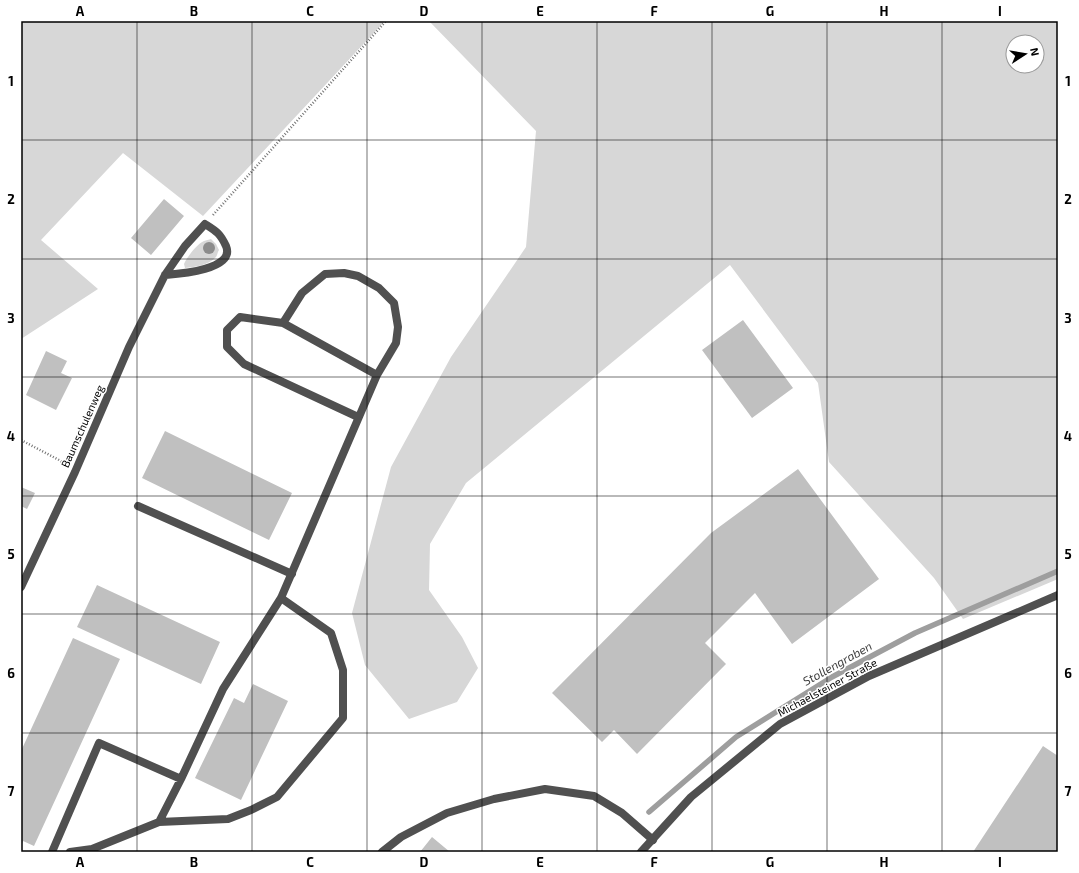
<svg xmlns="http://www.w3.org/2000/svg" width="1079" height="873" viewBox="0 0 1079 873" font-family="'Exo 2',sans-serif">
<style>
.green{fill:#d7d7d7;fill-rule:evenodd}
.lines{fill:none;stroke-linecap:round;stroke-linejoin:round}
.stream{stroke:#9e9e9e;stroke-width:5.5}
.building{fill:#c0c0c0}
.path{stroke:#727272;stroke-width:2.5;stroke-dasharray:1 2;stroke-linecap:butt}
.service{stroke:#505050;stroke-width:8}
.minor{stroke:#505050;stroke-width:8}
.tertiary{stroke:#505050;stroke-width:8}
.tree{fill:#8c8c8c}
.grid{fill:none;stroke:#000;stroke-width:1;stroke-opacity:0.55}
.labels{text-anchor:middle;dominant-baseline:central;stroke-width:3;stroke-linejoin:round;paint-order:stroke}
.street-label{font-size:11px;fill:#000;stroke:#fff}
.water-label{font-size:12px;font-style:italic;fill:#3f3f3f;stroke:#fff}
.neatline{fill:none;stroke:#000;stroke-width:1.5}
.grid-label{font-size:13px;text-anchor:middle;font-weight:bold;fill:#000}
</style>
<rect width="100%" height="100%" fill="#fff"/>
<path class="green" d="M21,21H385L203,216L123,153L41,240L98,289L21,339Z
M429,21H1058V579L963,619L934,578L829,462L818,383L730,265L466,483L430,544L429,590L462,637L478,668L457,702L409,719L365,665L352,613L391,467L451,357L526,247L536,131ZM1013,42H1037V66H1013Z
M211,239L216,244L219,250C218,251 217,256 216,257C209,265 195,267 185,268L184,264C187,257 197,244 204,241C206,240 209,240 211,239Z"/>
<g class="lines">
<path class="stream" d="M649,812L736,737L832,677L915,633L1058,571"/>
</g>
<path class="building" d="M164,199L184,216L151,255L131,238Z
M743,320L793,388L752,418L702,350Z
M46,351L67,361L61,373L72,378L56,410L26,395Z
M165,431L292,493L269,540L142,478Z
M798,469L879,579L792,644L755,593L705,643L726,664L637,754L614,730L602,742L552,693L711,533Z
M21,487L35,493L27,509L21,506Z
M97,585L220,642L201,684L77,627Z
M73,638L120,659L34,846L23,841L21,846V751Z
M253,684L288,701L241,800L195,778L234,698L244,703Z
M1043,746L1058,756V852H973Z
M432,837L450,852H420Z"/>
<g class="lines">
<path class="path" d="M213,215L386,21
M21,440L59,460L65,464"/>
<path class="service" d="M283,323L240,317L227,330V347L244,364L358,417
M138,506L292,574
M159,822L228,819L251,810L277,797L343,718V670L331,633L281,598
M52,852L99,743L181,779
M70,852L92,849L159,822L181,779L223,689L281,598L377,375L396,343L398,327L394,303L379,288L358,276L344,273L325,274L302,293L283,323L377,375
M382,852L401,837L447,813L494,799L545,789L594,796L622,813L653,840"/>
<path class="minor" d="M21,587L75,472L129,347L165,275L185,246L205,224C216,231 220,233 226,246C236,270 178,274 165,275"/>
<path class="tertiary" d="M641,852L691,797L780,724L869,676L1058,595"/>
</g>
<circle class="tree" cx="209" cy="248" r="6"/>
<path class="grid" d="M137,21V852M252,21V852M367,21V852M482,21V852M597,21V852M712,21V852M827,21V852M942,21V852M21,140H1058M21,259H1058M21,377H1058M21,496H1058M21,614H1058M21,733H1058"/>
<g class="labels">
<g class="street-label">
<text transform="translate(82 426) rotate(-66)">Baumschulenweg</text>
<text transform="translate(827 687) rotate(-28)">Michaelsteiner Straße</text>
</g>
<g class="water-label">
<text transform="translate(837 663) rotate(-29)">Stollengraben</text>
</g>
</g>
<rect width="1079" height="873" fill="none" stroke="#ffffff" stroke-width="44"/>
<g transform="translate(1025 54) rotate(78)"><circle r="19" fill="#ffffff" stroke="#999999"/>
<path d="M0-3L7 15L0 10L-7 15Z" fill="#000000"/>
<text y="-6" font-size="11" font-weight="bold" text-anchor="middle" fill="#000000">N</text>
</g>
<rect x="22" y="22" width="1035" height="829" class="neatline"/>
<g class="grid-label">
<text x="80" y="16">A</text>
<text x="194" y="16">B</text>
<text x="310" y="16">C</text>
<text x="424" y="16">D</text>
<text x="540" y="16">E</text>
<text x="654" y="16">F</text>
<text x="770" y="16">G</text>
<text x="884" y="16">H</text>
<text x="1000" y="16">I</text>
<text x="11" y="86">1</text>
<text x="1068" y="86">1</text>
<text x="11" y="204">2</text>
<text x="1068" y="204">2</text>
<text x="11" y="323">3</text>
<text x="1068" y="323">3</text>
<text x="11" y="441">4</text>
<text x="1068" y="441">4</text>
<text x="11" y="559">5</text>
<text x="1068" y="559">5</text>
<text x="11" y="678">6</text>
<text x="1068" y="678">6</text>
<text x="11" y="796">7</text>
<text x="1068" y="796">7</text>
<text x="80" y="867">A</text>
<text x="194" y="867">B</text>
<text x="310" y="867">C</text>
<text x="424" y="867">D</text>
<text x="540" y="867">E</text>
<text x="654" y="867">F</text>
<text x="770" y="867">G</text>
<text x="884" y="867">H</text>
<text x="1000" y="867">I</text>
</g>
</svg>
